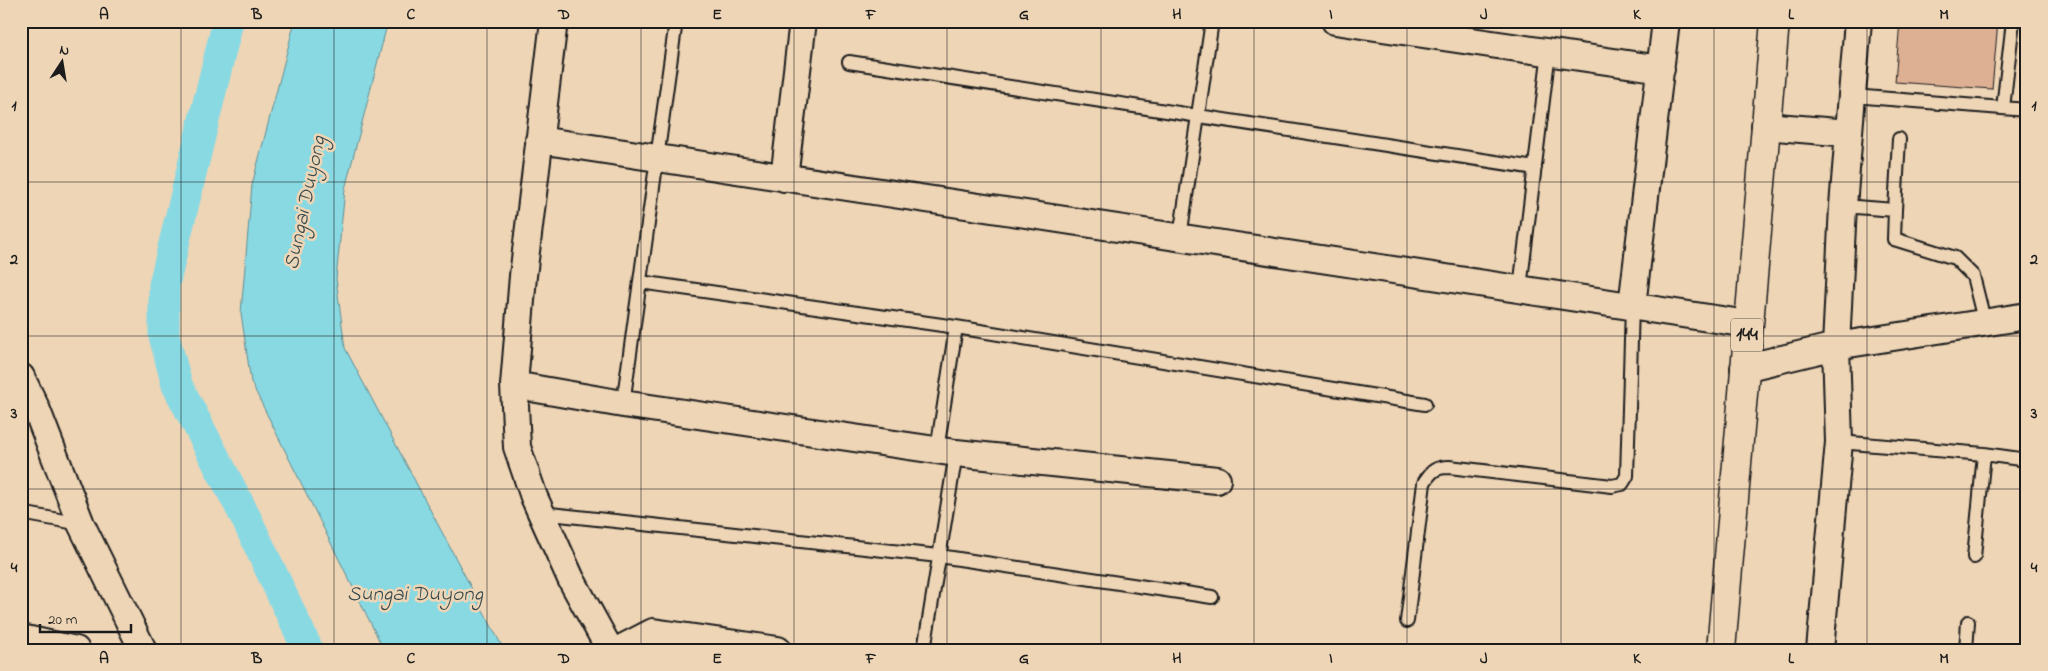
<svg xmlns="http://www.w3.org/2000/svg" width="2048" height="671" viewBox="0 0 2048 671" font-family="'Indie Flower',sans-serif">
<style>
.water{fill:#89d9e3;stroke:#5d8d93}
.lines{fill:none;stroke-linecap:round;stroke-linejoin:round}
.canal{stroke:#89d9e3;stroke-width:31}
.building{fill:#ddb094;stroke:#1c1c1c}
.service-casing{stroke:#1c1c1c;stroke-width:16}
.minor-casing{stroke:#1c1c1c;stroke-width:30}
.primary-casing{stroke:#1c1c1c;stroke-width:31}
.service{stroke:#eed5b6;stroke-width:12}
.minor{stroke:#eed5b6;stroke-width:26}
.primary{stroke:#eed5b6;stroke-width:28}
.grid{fill:none;stroke:#1c1c1c;stroke-width:1;stroke-opacity:0.55}
.labels{text-anchor:middle;dominant-baseline:central;stroke-width:5;stroke-linejoin:round;paint-order:stroke}
.shield{fill:#eed5b6;stroke:#5b544a;stroke-width:1}
.shield-label{font-size:19px;font-weight:bold;fill:#1c1c1c}
.water-label{font-size:21px;font-style:italic;fill:#374b4e;stroke:#eed5b6}
.neatline{fill:none;stroke:#1c1c1c;stroke-width:2}
.grid-label{font-size:16px;text-anchor:middle;font-weight:bold;fill:#1c1c1c}
</style>
<rect width="100%" height="100%" fill="#eed5b6"/>
<filter id="ink" filterUnits="userSpaceOnUse"><feTurbulence type="fractalNoise" baseFrequency=".02" numOctaves="2"/><feDisplacementMap in="SourceGraphic" scale="10" xChannelSelector="R" yChannelSelector="G"/><feConvolveMatrix kernelMatrix="1 2 1 2 8 2 1 2 1" color-interpolation-filters="sRGB"/></filter>
<g filter="url(#ink)">
<path class="water" d="M295,21H388L345,189L336,279L345,348L504,650H384L251,382L241,313L252,185Z"/>
<g class="lines">
<path class="canal" d="M228,21L164,285V336L177,385L245,516L308,650"/>
</g>
<path class="building" d="M1900,21H1998L1992,89L1895,82Z"/>
<g class="lines">
<defs>
<path id="service" d="M849,62L1535,168
M1853,96L2027,110
M2003,108L2013,21
M1843,206L1895,210L1894,239L1955,258L1973,276L1985,324
M1895,210L1899,139
M1180,237L1212,21
M640,282L956,327L1425,404
M1520,288L1549,51
M623,404L676,21
M1839,442L1984,454L2027,460
M937,450L956,327
M21,513L81,524
M541,513L939,556L1212,597
M1974,557L1984,454
M1407,621L1424,483C1431,471 1436,467 1449,467L1612,486L1622,484L1627,476L1632,306
M924,650L956,453
M1966,650L1968,622"/>
<path id="minor" d="M554,21L523,276L514,385L517,447L534,497L571,579L610,650
M1335,21L1661,69
M1765,126L1849,133
M539,140L1748,324
M784,178L803,21
M1632,306L1666,21
M1744,368L1836,346L2027,316
M21,377L36,408
M514,385L623,404L956,453L1217,480
M21,404L36,408L81,524L143,650
M21,638L76,650
M618,650L653,632L778,650
M1820,650L1839,442L1836,346L1843,206L1858,21"/>
<path id="primary" d="M1721,650L1775,21"/>
</defs>
<use href="#service" class="service-casing"/>
<use href="#minor" class="minor-casing"/>
<use href="#primary" class="primary-casing"/>
<use href="#service" class="service"/>
<use href="#minor" class="minor"/>
<use href="#primary" class="primary"/>
</g>
</g>
<path class="grid" d="M181,21V650M334,21V650M487,21V650M641,21V650M794,21V650M947,21V650M1101,21V650M1254,21V650M1407,21V650M1561,21V650M1714,21V650M1867,21V650M21,182H2027M21,336H2027M21,489H2027"/>
<g class="labels">
<rect class="shield" x="1731" y="318.5" width="32" height="33" rx="4"/>
<g class="shield-label">
<text x="1747" y="335">144</text>
</g>
<g class="water-label">
<text transform="translate(306 203) rotate(-78)">Sungai Duyong</text>
<text x="415" y="595">Sungai Duyong</text>
</g>
</g>
<rect width="2048" height="671" fill="none" stroke="#eed5b6" stroke-width="55"/>
<g transform="translate(62 62) rotate(12)" stroke="#eed5b6" stroke-width="4" paint-order="stroke">
<path d="M0-4L9 19L0 12L-9 19Z" fill="#1c1c1c"/>
<text y="-8" font-size="14" font-weight="bold" text-anchor="middle" fill="#1c1c1c">N</text>
</g>
<path d="M40 624v8h91v-8" fill="none" stroke="#1c1c1c" stroke-width="2.5"/>
<text x="48" y="624" font-size="15" fill="#1c1c1c" stroke="#eed5b6" stroke-width="4" paint-order="stroke">20 m</text>
<rect x="28" y="28" width="1992" height="616" class="neatline"/>
<g class="grid-label">
<text x="104" y="19">A</text>
<text x="257" y="19">B</text>
<text x="411" y="19">C</text>
<text x="564" y="19">D</text>
<text x="717" y="19">E</text>
<text x="871" y="19">F</text>
<text x="1024" y="19">G</text>
<text x="1177" y="19">H</text>
<text x="1331" y="19">I</text>
<text x="1484" y="19">J</text>
<text x="1637" y="19">K</text>
<text x="1791" y="19">L</text>
<text x="1944" y="19">M</text>
<text x="14" y="110">1</text>
<text x="2034" y="110">1</text>
<text x="14" y="264">2</text>
<text x="2034" y="264">2</text>
<text x="14" y="418">3</text>
<text x="2034" y="418">3</text>
<text x="14" y="572">4</text>
<text x="2034" y="572">4</text>
<text x="104" y="663">A</text>
<text x="257" y="663">B</text>
<text x="411" y="663">C</text>
<text x="564" y="663">D</text>
<text x="717" y="663">E</text>
<text x="871" y="663">F</text>
<text x="1024" y="663">G</text>
<text x="1177" y="663">H</text>
<text x="1331" y="663">I</text>
<text x="1484" y="663">J</text>
<text x="1637" y="663">K</text>
<text x="1791" y="663">L</text>
<text x="1944" y="663">M</text>
</g>
</svg>
